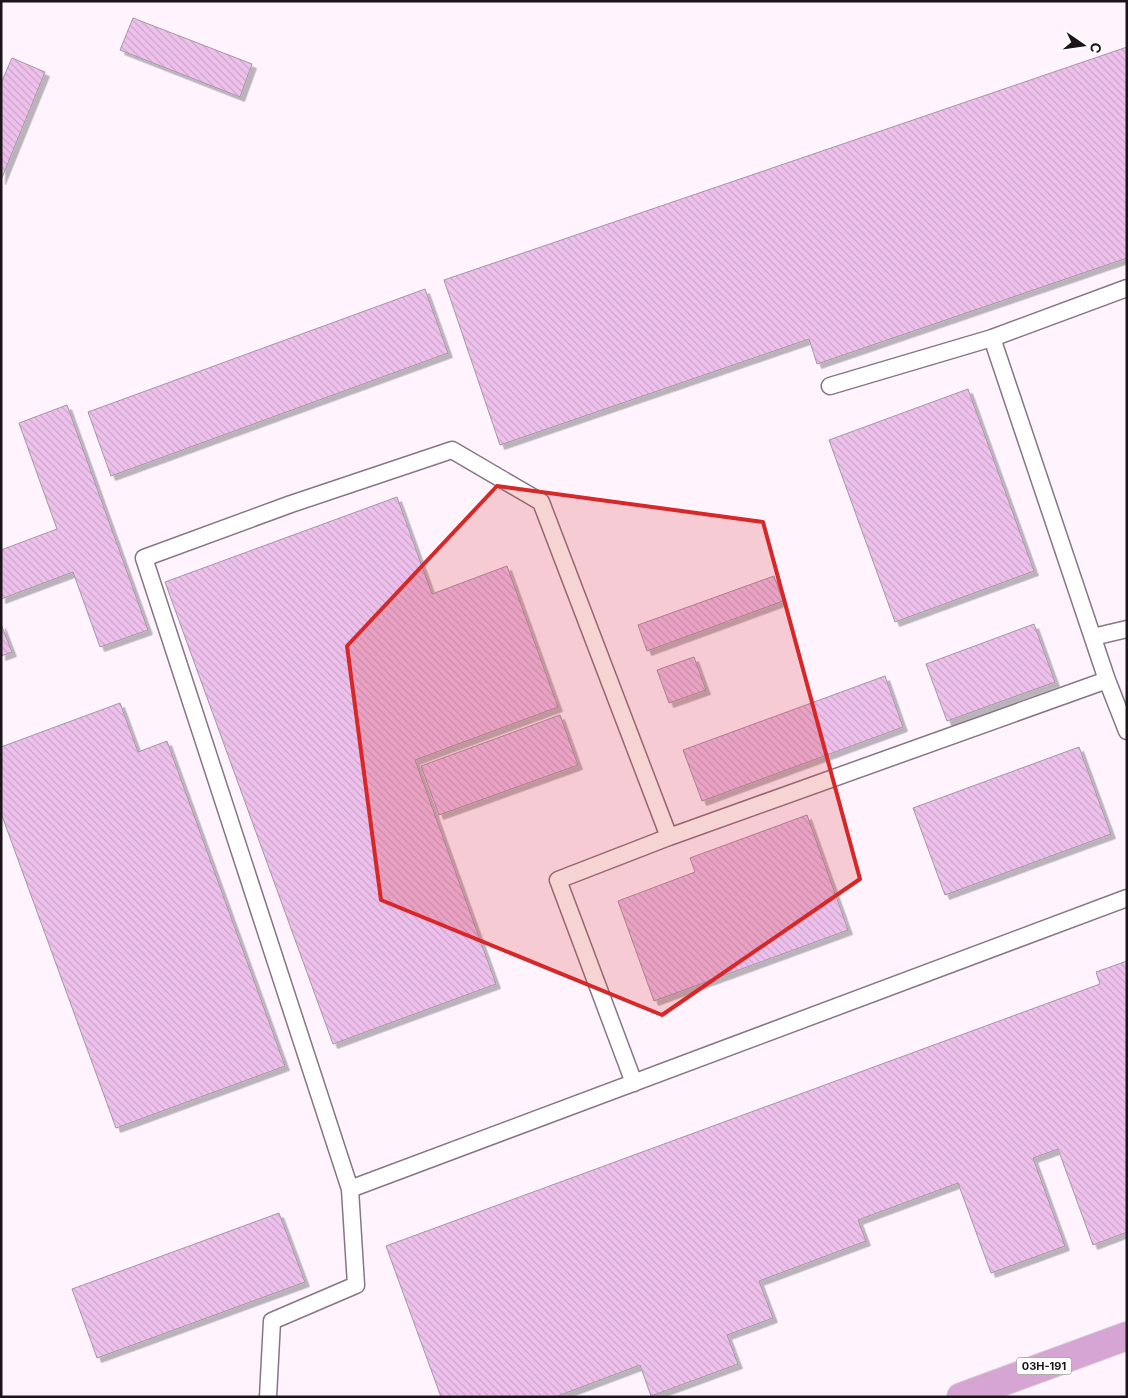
<svg xmlns="http://www.w3.org/2000/svg" width="1128" height="1398" viewBox="0 0 1128 1398" font-family="Inter,sans-serif">
<style>
.building{fill:url(#building-back-hatch);stroke:#a595a4;filter:url(#shadow)}
.lines{fill:none;stroke-linecap:round;stroke-linejoin:round}
.lane-casing{stroke:#867685;stroke-width:19}
.primary-casing{stroke:#d6d5d6;stroke-width:30}
.lane{stroke:#fff;stroke-width:16}
.primary{stroke:#d6a5d4;stroke-width:28}
.marked{fill:#d62828;fill-opacity:0.2;stroke:#d62828;stroke-width:4;stroke-linejoin:round}
.labels{text-anchor:middle;dominant-baseline:central;stroke-width:4;stroke-linejoin:round;paint-order:stroke}
.shield{fill:#fff;stroke:#5f5b5f;stroke-width:1}
.shield-label{font-size:11px;font-weight:bold;fill:#1b151a}
</style>
<defs>
<pattern id="building-back-hatch" width="6" height="6" patternUnits="userSpaceOnUse" patternTransform="scale(1.25)"><rect width="6" height="6" fill="#eec1ec"/><path d="M-1 5l2 2M0 0l6 6M5-1l2 2" fill="none" stroke="#cca5ca"/></pattern>
<filter id="shadow"><feDropShadow dx="4.5" dy="4.5" stdDeviation="0" flood-color="#0004"/></filter>
</defs>
<rect width="100%" height="100%" fill="#fff4fe"/>
<path class="building" d="M133,18L252,64L240,97L120,50Z
M1127,47V258L817,364L809,339L500,445L444,280Z
M12,58L45,72L1,180V83Z
M425,289L448,353L111,476L88,412Z
M968,389L1034,571L895,622L829,440Z
M67,405L148,630L100,647L73,572L1,599V550L57,529L19,423Z
M397,497L432,594L507,566L558,707L415,760L496,984L333,1044L165,582Z
M774,576L783,601L647,651L638,625Z
M1,624L12,652L1,656Z
M1034,624L1055,682L947,721L926,664Z
M694,657L706,690L669,703L657,670Z
M885,676L903,727L702,801L683,750Z
M120,703L138,752L167,741L285,1066L116,1128L1,813V747Z
M560,715L578,765L439,815L421,766Z
M1079,747L1111,834L945,895L913,808Z
M807,815L848,930L654,1001L618,901L695,872L690,858Z
M1127,961V1232L1093,1245L1058,1149L1033,1158L1065,1246L991,1273L958,1183L858,1220L866,1241L759,1281L773,1318L727,1335L738,1364L651,1396L640,1365L555,1397H441L386,1246L1100,984L1096,972Z
M279,1213L305,1282L97,1358L72,1289Z"/>
<g class="lines">
<defs>
<path id="lane" d="M992,338L1107,680L1127,731
M830,386L992,338L1127,288
M1093,637L1127,629
M634,1083L558,880L669,837L1107,680
M350,1189L144,558L291,504L452,450L541,502L669,837
M268,1397L272,1321L356,1285L350,1189L1127,898"/>
<path id="primary" d="M961,1397L1127,1336"/>
</defs>
<use href="#lane" class="lane-casing"/>
<use href="#primary" class="primary-casing"/>
<use href="#lane" class="lane"/>
<use href="#primary" class="primary"/>
</g>
<path class="marked" d="M497,486L763,522L860,879L662,1015L381,900L347,646Z"/>
<g class="labels">
<rect class="shield" x="1016.5" y="1357.5" width="55" height="17" rx="4"/>
<g class="shield-label">
<text x="1044" y="1366">03Н-191</text>
</g>
</g>
<rect width="1128" height="1398" fill="none" stroke="#1b151a" stroke-width="5"/>
<g transform="translate(1083 45) rotate(103)" stroke="#ffffff" stroke-width="4" paint-order="stroke">
<path d="M0-4L9 19L0 12L-9 19Z" fill="#1b151a"/>
<text y="-8" font-size="14" font-weight="bold" text-anchor="middle" fill="#1b151a">С</text>
</g>
</svg>
